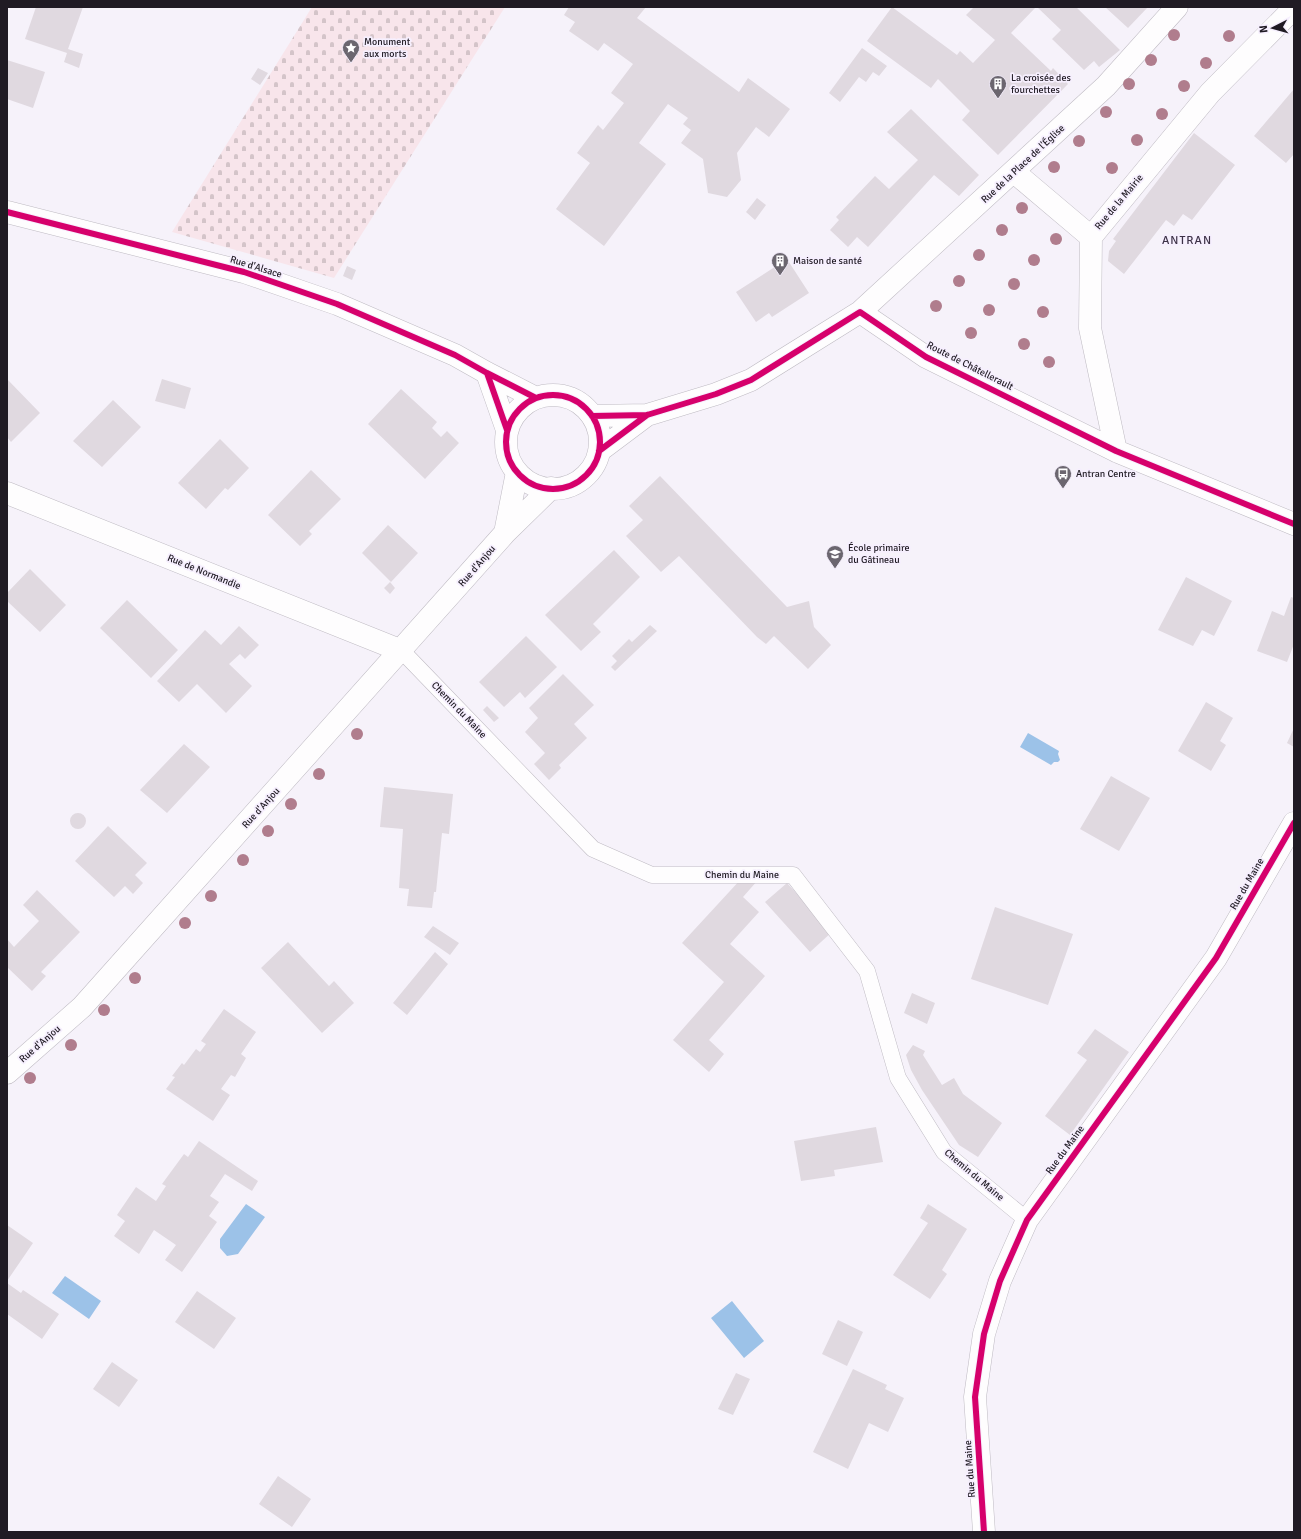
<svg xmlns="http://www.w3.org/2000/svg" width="1301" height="1539" viewBox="0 0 1301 1539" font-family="Signika,sans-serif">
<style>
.cemetery{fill:url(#cemetery-stones)}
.water{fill:#9cc2e8}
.building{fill:#e0d9e0}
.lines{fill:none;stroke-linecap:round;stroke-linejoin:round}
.service-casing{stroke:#bfbbc3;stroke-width:17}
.minor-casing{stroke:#bfbbc3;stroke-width:23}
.tertiary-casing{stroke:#bfbbc3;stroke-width:23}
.service{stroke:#fefdfe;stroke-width:16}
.minor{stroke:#fefdfe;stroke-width:22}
.tertiary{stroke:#fefdfe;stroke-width:22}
.cycleway-casing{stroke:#f6effe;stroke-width:8}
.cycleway{stroke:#d6006c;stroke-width:6}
.tree{fill:#b07d8d}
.labels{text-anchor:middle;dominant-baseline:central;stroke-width:3.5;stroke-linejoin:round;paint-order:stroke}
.poi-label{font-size:10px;fill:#201b24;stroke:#f6effe;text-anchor:start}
.street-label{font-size:10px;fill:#201b24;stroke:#f6effe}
.quarter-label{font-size:12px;letter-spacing:1px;fill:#3c3146;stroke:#f6effe}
</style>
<defs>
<pattern id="cemetery-stones" width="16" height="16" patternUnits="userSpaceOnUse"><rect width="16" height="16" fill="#f8e5eb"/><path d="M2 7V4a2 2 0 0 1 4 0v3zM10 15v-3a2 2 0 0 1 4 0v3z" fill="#d4c4c9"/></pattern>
</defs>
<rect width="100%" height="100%" fill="#f6f2fa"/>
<path class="cemetery" d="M312,7H505L334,278L172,232Z"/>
<path class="water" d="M1028,733L1059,751L1058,754L1060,760L1058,762H1054L1051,765L1020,747Z
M246,1204L265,1217L238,1254L227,1256L220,1248V1239Z
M65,1276L101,1301L89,1319L52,1293Z
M732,1301L764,1341L744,1358L711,1318Z"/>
<path class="building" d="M36,7H83L68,49L83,54L79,68L64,62L67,53L25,39Z
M569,7H646L637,18L739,92L748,78L790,109L769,137L756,127L737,153L741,180L727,197L708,193L703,159L681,143L691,130L683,124L688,118L668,104L639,143L666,164L604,246L556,209L590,163L577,153L598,125L603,130L624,103L611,93L633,64L604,43L598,51L569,31L575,22L564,15Z
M892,7L957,55L960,51L973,63L995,40L966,15L974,7H1036L1011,33L1051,71L1053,68L1068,84L998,155L962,120L970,111L938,79L931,88L867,41Z
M1037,7H1076L1120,50L1099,67L1094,61L1084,70L1052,39L1061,30Z
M1105,7H1148L1128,28Z
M862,48L887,66L879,76L873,72L866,82L859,77L840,102L829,93Z
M7,60L45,72L33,108L7,99Z
M258,68L268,73L260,85L251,79Z
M1294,89V154L1286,163L1254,136Z
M911,109L979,175L959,196L934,175L868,247L857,237L848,247L830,230L839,220L836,217L875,176L889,189L918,160L887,132Z
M1194,133L1235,165L1192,220L1183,214L1174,226L1166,220L1124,274L1108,261L1109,251L1116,241L1113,239Z
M757,198L766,205L755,220L746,212Z
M787,259L809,293L772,317L769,313L756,322L736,292Z
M347,266L356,270L352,280L343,276Z
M7,379L40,413L11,442L7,437Z
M162,379L191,388L185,409L155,401Z
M401,389L437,422L432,428L441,437L447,431L459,443L425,479L368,424Z
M113,400L141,427L102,467L73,441Z
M220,439L249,468L228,490L225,488L206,509L178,483Z
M311,470L341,499L309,531L312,534L300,546L268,515Z
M660,476L787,607L809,601L814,627L831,645L808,669L774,636L766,644L757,637L679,556L661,572L626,536L643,520L629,506Z
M388,525L418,553L391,582L362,553Z
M614,550L640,577L593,624L601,632L581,651L545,615Z
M30,569L66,605L40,632L7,601V593Z
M1186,577L1232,601L1214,636L1202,630L1193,646L1158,630Z
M390,582L395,588L390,594L384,588Z
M1291,597L1294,598V644L1287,662L1257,651L1272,611L1284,616Z
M127,600L178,650L151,678L100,628Z
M650,625L657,631L615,671L611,667L617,661L612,656L629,639L632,642Z
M239,626L259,645L245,659L240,654L229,664L252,686L226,713L197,684L179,702L157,681L205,630L221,645Z
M526,636L557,667L525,698L520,692L504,707L479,682Z
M563,674L594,705L574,724L587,738L559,765L561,768L549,780L534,764L545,753L525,732L538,718L529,708Z
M1206,702L1233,718L1220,741L1226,745L1211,771L1178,751Z
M487,706L499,718L494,722L483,710Z
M1294,728V747L1287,743Z
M184,744L210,767L167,813L140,790Z
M1111,776L1150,798L1119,851L1080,829Z
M384,787L453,794L449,834L442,833L436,892H434L432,908L407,906L409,889L399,888L403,829L380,827Z
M70 821a8 8 0 1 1 16 0a8 8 0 1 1-16 0Z
M108,826L147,863L135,875L143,883L133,894L125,886L114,897L75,861Z
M741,879L758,880L743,897L759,912L730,944L765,976L709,1040L724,1054L709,1072L673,1040L724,982L682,943Z
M787,883L832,932L810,952L765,902Z
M37,890L80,932L41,972L46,976L32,991L7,967V939L14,947L39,921L23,905Z
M995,907L1073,934L1048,1005L971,979Z
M433,926L459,943L450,955L424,937Z
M288,942L329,986L334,981L354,1003L322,1033L261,968Z
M435,952L448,964L407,1015L393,1003Z
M912,993L935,1003L927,1024L904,1013Z
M224,1009L256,1032L241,1054L246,1058L235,1077L231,1075L221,1089L230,1095L213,1121L166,1089L175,1077L172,1076L182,1063L184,1065L196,1049L200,1052L206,1044L201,1041Z
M1095,1029L1129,1052L1070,1135L1045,1116L1087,1060L1077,1053Z
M913,1045L925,1051L923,1055L942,1085L954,1078L963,1094L1002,1123L978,1157L959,1145L922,1090L911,1070L906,1055Z
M876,1127L883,1162L834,1170L835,1176L801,1181L794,1141Z
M199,1141L258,1181L252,1191L225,1174L210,1196L219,1202L209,1216L217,1222L182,1272L165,1260L176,1245L154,1230L139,1254L114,1236L125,1221L117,1215L136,1187L156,1201L166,1186L162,1184L184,1154L188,1157Z
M928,1204L967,1229L942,1270L947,1274L930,1299L893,1275L928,1223L920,1218Z
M7,1225L33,1243L7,1281Z
M7,1283L21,1293L23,1290L59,1314L42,1339L7,1314Z
M197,1291L236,1318L214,1349L175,1322Z
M838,1320L863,1332L847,1366L822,1354Z
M112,1362L138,1380L119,1407L93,1389Z
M853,1369L887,1385L885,1389L904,1398L888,1432L869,1423L848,1469L813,1452Z
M736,1373L750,1379L733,1415L718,1409Z
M278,1476L311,1499L292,1527L259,1504Z"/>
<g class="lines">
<defs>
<path id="service" d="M402,651L593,849L652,875H793L867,971L898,1078L944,1152L1027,1220"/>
<path id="minor" d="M1014,172L1091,237
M7,212L244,272L337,304L455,355L487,373L536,398
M860,312L1106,86L1177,7
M487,373L507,430
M506 442a47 47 0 1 1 94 0a47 47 0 1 1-94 0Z
M592,416L647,415L716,394L751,380L860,312L926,357L1116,451L1294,524
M599,451L647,415
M1116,451L1090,328L1091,237L1210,93L1294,8
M7,493L402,651
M505,533L517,472
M7,1073L82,1007L505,533L551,488"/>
<path id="tertiary" d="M984,1532L975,1397L984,1334L1000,1281L1027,1220L1216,958L1294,823"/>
</defs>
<use href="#service" class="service-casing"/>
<use href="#minor" class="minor-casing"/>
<use href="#tertiary" class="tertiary-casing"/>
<use href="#service" class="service"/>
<use href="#minor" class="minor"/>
<use href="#tertiary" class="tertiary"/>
<defs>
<path id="cycleway" d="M7,212L244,272L337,304L455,355L487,373L536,398
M487,373L507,430
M506 442a47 47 0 1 1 94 0a47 47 0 1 1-94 0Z
M592,416L647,415L716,394L751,380L860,312L926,357L1116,451L1294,524
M599,451L647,415
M984,1532L975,1397L984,1334L1000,1281L1027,1220L1216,958L1294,823"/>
</defs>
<use href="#cycleway" class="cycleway-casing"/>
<use href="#cycleway" class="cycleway"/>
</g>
<g class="tree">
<circle cx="1174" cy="35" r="6"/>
<circle cx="1229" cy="36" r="6"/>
<circle cx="1151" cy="60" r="6"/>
<circle cx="1206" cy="63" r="6"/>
<circle cx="1129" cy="84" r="6"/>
<circle cx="1184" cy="86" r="6"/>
<circle cx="1106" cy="112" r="6"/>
<circle cx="1162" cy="114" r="6"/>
<circle cx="1137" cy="140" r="6"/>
<circle cx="1079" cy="141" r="6"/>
<circle cx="1054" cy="167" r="6"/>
<circle cx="1112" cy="168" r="6"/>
<circle cx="1022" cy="208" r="6"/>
<circle cx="1002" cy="230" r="6"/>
<circle cx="1056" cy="239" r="6"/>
<circle cx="979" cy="255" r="6"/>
<circle cx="1034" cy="260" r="6"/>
<circle cx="959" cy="281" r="6"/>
<circle cx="1014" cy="284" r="6"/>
<circle cx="936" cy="306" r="6"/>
<circle cx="989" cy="310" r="6"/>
<circle cx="1043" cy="312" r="6"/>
<circle cx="971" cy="333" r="6"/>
<circle cx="1024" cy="344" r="6"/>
<circle cx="1049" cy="362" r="6"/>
<circle cx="357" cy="734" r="6"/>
<circle cx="319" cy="774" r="6"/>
<circle cx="291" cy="804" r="6"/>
<circle cx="268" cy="831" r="6"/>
<circle cx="243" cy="860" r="6"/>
<circle cx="211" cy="896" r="6"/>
<circle cx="185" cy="923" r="6"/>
<circle cx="135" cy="978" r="6"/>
<circle cx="104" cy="1010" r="6"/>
<circle cx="71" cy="1045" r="6"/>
<circle cx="30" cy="1078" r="6"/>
</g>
<defs>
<symbol id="sight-pin" viewBox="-11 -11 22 30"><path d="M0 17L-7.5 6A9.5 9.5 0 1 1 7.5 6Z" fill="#6b666f" stroke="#f6effe"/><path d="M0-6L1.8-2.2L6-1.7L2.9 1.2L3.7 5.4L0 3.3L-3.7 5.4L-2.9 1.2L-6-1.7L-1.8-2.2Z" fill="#fff"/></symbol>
<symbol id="building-pin" viewBox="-11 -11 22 30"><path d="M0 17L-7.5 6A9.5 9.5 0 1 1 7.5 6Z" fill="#6b666f" stroke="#f6effe"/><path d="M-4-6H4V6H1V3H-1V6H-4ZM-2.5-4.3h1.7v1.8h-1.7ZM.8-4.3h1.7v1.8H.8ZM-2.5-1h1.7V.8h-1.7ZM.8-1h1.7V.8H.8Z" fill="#fff"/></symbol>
<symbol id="bus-pin" viewBox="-11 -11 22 30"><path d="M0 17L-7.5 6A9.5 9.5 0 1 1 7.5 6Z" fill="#6b666f" stroke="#f6effe"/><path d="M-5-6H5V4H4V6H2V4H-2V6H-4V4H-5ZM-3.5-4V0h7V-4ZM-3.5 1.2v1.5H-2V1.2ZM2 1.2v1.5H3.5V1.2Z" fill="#fff"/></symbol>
<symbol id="school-pin" viewBox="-11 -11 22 30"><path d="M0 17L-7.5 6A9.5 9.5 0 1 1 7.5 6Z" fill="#6b666f" stroke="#f6effe"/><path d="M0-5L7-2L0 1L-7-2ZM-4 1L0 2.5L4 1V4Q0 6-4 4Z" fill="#fff"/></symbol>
</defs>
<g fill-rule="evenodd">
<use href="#sight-pin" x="341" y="38" width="20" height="27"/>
<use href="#building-pin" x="988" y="74" width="20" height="27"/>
<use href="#building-pin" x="770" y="251" width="20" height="27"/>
<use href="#bus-pin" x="1053" y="464" width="20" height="27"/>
<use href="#school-pin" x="825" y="544" width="20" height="27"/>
</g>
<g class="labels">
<g class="poi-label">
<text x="364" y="42">Monument<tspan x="364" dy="12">aux morts</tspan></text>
<text x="1011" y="78">La croisée des<tspan x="1011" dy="12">fourchettes</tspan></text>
<text x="793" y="261">Maison de santé</text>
<text x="1076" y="474">Antran Centre</text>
<text x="848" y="548">École primaire<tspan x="848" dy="12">du Gâtineau</tspan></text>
</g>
<g class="street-label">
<text transform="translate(1023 164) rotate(-43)">Rue de la Place de l'Église</text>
<text transform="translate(1119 202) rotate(-50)">Rue de la Mairie</text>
<text transform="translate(256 267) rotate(17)">Rue d'Alsace</text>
<text transform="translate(970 366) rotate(27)">Route de Châtellerault</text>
<text transform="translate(477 566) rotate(-49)">Rue d'Anjou</text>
<text transform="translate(204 572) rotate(22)">Rue de Normandie</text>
<text transform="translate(459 710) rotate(46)">Chemin du Maine</text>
<text transform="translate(261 808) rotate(-48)">Rue d'Anjou</text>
<text x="742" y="875">Chemin du Maine</text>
<text transform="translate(1247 884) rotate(-60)">Rue du Maine</text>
<text transform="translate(40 1044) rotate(-41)">Rue d'Anjou</text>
<text transform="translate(1065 1150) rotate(-54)">Rue du Maine</text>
<text transform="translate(974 1175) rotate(40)">Chemin du Maine</text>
<text transform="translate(970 1469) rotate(-94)">Rue du Maine</text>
</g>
<g class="quarter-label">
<text x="1187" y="240">ANTRAN</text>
</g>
</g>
<rect width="1301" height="1539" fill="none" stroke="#201b24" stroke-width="16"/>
<g transform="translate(1273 28) rotate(264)" stroke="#f6effe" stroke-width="3" paint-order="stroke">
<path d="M0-3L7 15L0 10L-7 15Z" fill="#201b24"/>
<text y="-6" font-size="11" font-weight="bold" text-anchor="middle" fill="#201b24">N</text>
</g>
</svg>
